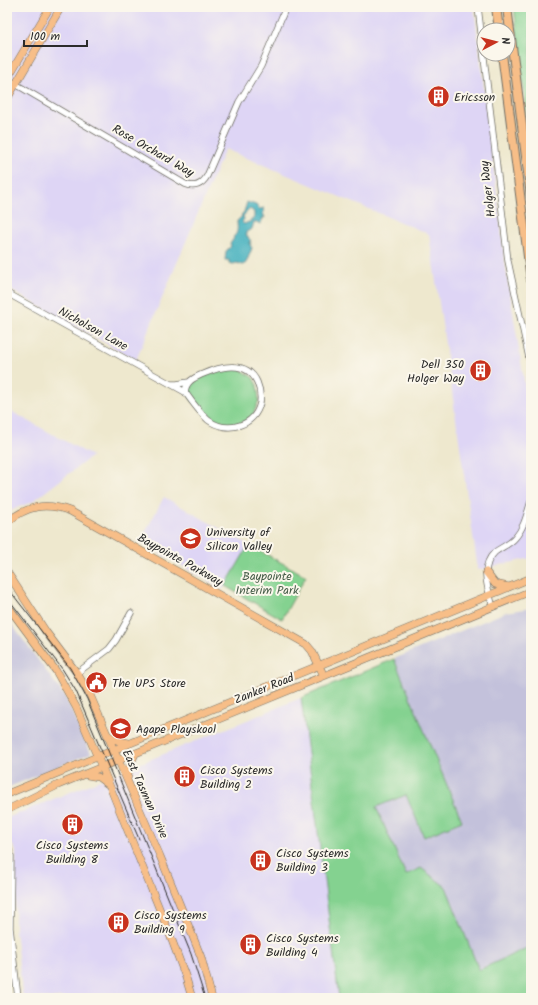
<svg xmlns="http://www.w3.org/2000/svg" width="538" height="1005" viewBox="0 0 538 1005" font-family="Kalam,sans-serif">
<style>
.built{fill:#ded5f5}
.industrial{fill:#c3c1db}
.green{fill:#84d290;stroke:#587e5e}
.water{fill:#40afbd;stroke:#366d74;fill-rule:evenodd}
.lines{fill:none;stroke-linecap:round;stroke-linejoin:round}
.minor-casing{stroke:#6f6d64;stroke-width:7}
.major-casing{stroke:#6f6d64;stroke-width:8}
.highway-casing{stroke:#6f6d64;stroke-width:10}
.minor{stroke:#fff;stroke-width:5.5}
.major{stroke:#f7be88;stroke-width:7}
.highway{stroke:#f7be88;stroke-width:8}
.tram{stroke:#2b2b2b;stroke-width:1}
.labels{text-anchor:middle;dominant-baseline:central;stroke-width:4;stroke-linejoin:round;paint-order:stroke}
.poi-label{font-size:12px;fill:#2b2b2b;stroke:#fbf7ec;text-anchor:start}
.street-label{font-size:12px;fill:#2b2b2b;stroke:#fbf7ec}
.park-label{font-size:12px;fill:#465d49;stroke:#fbf7ec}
</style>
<rect width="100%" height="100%" fill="#fbf7ec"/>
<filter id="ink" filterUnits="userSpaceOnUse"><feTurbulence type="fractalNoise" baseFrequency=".025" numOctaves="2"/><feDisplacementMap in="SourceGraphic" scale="8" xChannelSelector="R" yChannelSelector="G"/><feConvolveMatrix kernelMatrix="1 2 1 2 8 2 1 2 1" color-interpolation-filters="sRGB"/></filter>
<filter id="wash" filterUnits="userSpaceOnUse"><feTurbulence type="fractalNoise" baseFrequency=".012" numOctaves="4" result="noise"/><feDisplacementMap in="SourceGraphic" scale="16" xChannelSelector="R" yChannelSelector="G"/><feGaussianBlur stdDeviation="0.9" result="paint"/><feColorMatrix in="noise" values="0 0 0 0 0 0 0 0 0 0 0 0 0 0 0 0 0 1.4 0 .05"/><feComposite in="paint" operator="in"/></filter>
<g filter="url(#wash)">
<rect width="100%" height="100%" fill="#eee8ce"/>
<path class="built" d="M7,7H474L506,270L531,424V558L478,570L429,234L225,149L136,360L7,288Z
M7,409L92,456L32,502L13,509L7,514Z
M164,497L249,545L223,589L140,542Z
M301,698L339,998H23L15,930L16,851L7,835V818Z"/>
<path class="industrial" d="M531,608V958L464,981L301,698L506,612Z
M7,618L64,695L91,753L7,788Z"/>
<path class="green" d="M514,7H531V152Z
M225,369H239L245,372L253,378L257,385L259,400L252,417L240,424H224L211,420L191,399L186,389C198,377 209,373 225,369Z
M249,545L306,576L282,619L225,586Z
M394,659L462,821L424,837L406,795L376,807L406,875L421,868L446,887L479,970L531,946V998H339L301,698Z"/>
<path class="water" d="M247,202L256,205L259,209L264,208L263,213L265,218L264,217L260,224L257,222H254L252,229L246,232V235L251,241L248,243H251L250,245L252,248L246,263L243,265L237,263L233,264L229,263V260H225L226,251L231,246L230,244L234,238L233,237C239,233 237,226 237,221L242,216L241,215L244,212ZM250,209L254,212V218L249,222L244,224L242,222L244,219L243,216Z"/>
</g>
<g filter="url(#ink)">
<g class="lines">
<defs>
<path id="minor" d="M478,7L508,261L531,367
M7,79L185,184C194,188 202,185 207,176L239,102L261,66L286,7
M7,293L185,392C192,402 199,412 208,420C227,434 255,426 260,403C261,396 260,389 257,382C247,360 221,366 203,374C194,378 186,381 185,392
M171,384H177L189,382
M493,607C488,589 479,567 495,552C502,547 510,544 515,538C524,528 527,514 531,501
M77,673L109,649L116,640L131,613
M7,845L11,856L10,928L18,998"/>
<path id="major" d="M7,79L50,7
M7,99L61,7
M7,522C27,506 45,502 70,511L306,644L312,651L324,676
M7,572L46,632L77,673L90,695L160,856L189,927L201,957L212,998
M486,572L495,584L509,587
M7,605L56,671L76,707L104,772L170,935L186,978L192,998
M109,736L119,741L129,743
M87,775L98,777L109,785
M127,780L130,765L135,754
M7,794L531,578
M7,810L58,785L531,591"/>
<path id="highway" d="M496,7L499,30
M507,7L531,196
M502,54L531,280"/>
</defs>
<use href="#minor" class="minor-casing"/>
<use href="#major" class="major-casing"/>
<use href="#highway" class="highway-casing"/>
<use href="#minor" class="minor"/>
<use href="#major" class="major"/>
<use href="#highway" class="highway"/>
<path class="tram" d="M7,587L70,668L87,699L191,954L205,998
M7,597L63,670L76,691L139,839"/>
</g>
</g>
<defs>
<symbol id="building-disc" viewBox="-11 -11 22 22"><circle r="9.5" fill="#c8321e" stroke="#fbf7ec"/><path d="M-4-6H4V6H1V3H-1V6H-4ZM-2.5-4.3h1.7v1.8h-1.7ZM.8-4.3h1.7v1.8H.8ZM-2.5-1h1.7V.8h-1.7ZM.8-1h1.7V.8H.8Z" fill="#fff"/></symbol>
<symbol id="university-disc" viewBox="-11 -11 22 22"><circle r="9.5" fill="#c8321e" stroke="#fbf7ec"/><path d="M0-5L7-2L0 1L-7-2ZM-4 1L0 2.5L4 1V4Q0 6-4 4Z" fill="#fff"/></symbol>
<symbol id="civic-disc" viewBox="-11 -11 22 22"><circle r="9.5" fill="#c8321e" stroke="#fbf7ec"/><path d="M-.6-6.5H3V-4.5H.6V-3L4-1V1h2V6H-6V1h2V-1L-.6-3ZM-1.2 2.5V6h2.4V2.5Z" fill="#fff"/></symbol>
<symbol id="school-disc" viewBox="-11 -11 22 22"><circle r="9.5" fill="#c8321e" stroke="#fbf7ec"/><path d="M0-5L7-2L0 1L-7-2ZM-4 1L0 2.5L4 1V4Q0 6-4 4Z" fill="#fff"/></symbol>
</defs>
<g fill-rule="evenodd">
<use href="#building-disc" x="426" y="84" width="25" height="25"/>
<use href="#building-disc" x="468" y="358" width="25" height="25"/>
<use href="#university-disc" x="178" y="526" width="25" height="25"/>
<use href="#civic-disc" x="84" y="670" width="25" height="25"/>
<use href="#school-disc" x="108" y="716" width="25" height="25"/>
<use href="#building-disc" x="172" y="764" width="25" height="25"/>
<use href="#building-disc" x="60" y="812" width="25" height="25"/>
<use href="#building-disc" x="248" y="848" width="25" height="25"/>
<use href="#building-disc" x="106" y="910" width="25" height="25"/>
<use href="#building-disc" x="238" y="932" width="25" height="25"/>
</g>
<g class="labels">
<g class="poi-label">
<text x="454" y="97">Ericsson</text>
<text x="464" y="364" text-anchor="end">Dell 350<tspan x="464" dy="14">Holger Way</tspan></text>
<text x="206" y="532">University of<tspan x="206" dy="14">Silicon Valley</tspan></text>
<text x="112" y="683">The UPS Store</text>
<text x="136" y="729">Agape Playskool</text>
<text x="200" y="770">Cisco Systems<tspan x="200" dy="14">Building 2</tspan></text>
<text x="72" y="845" text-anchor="middle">Cisco Systems<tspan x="72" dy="14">Building 8</tspan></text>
<text x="276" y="853">Cisco Systems<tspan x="276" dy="14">Building 3</tspan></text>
<text x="134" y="915">Cisco Systems<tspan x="134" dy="14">Building 9</tspan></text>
<text x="266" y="938">Cisco Systems<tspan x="266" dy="14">Building 4</tspan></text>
</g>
<g class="street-label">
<text transform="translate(153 151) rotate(30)">Rose Orchard Way</text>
<text transform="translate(488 189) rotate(-97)">Holger Way</text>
<text transform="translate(93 329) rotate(29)">Nicholson Lane</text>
<text transform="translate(180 560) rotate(29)">Baypointe Parkway</text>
<text transform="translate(264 689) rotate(-22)">Zanker Road</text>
<text transform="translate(145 794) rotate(66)">East Tasman Drive</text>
</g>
<g class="park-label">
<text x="267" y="576">Baypointe<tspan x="267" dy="14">Interim Park</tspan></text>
</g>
</g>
<rect width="538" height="1005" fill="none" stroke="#fbf7ec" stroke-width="24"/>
<g transform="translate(496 42) rotate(83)"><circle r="19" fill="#fbf7ec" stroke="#a8a59f"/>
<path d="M0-3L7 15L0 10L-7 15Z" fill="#c8321e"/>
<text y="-6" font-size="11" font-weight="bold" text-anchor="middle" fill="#2b2b2b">N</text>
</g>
<path d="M24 40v6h63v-6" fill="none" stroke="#2b2b2b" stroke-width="2"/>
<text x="30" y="40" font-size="12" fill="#2b2b2b" stroke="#fbf7ec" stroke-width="3" paint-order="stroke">100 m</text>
</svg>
